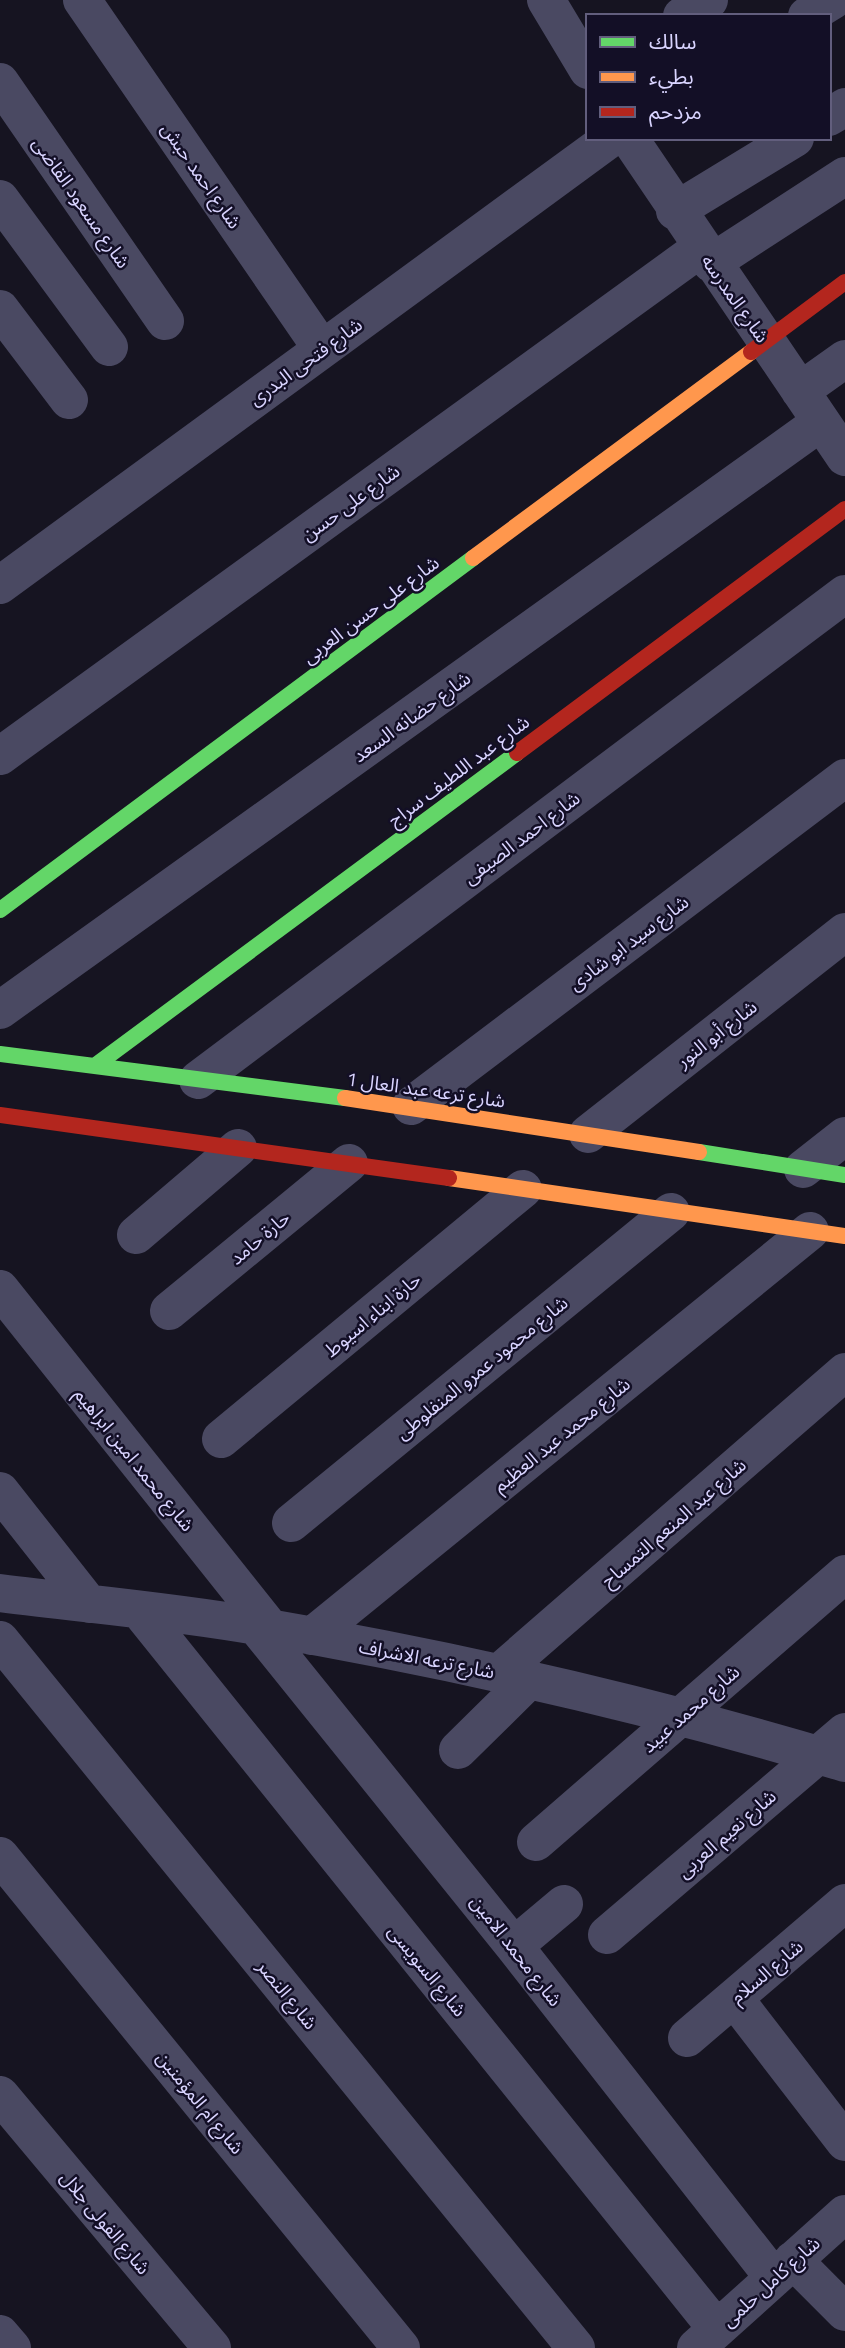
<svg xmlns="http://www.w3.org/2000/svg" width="845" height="2348" viewBox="0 0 845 2348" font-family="'Titillium Web','Noto Sans Arabic',sans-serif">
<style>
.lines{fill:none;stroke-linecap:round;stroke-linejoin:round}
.street{stroke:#4a4962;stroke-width:38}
.fast{stroke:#63d668;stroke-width:16}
.slow{stroke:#ff974d;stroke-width:16}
.jam{stroke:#b3261e;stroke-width:16}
.labels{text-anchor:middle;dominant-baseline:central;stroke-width:5;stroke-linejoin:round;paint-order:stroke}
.street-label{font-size:19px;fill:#d9d4ff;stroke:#130f26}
</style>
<rect width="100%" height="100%" fill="#161421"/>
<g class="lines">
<path class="street" d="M82,0L322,349
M546,0L588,70
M682,16L709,0
M807,16L833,0
M0,82L165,321
M829,117L845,107
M629,138L845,457
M0,199L109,347
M675,211L795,138
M711,263L845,176
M0,309L69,400
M800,391L845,359
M0,585L611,138
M0,756L701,248
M0,1010L821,422
M198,1080L845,594
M411,1106L845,778
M588,1134L845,932
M803,1169L845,1136
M136,1235L238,1148
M0,1289L271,1629
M169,1311L349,1163
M221,1439L523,1189
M0,1491L89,1604
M291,1523L671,1212
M0,1593C86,1604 172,1611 257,1626C456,1660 652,1705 845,1763
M140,1611L717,2329
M256,1626L514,1946L774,2278
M312,1636L810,1231
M0,1640L576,2348
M500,1672L845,1372
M458,1750L530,1679
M536,1842L845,1574
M0,1856L401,2348
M607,1935L845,1732
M514,1946L564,1904
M734,1998L845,2142
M687,2038L845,1903
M0,2095L212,2348
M793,2260L845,2312
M0,2334L12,2348
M696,2348L845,2214"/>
<path class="fast" d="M0,910L473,558
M0,1054L345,1098
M96,1065L517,753
M699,1152L845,1175"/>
<path class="slow" d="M473,558L751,352
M345,1098L699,1152
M449,1178L845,1236"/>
<path class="jam" d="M751,352L845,282
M517,753L845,509
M0,1115L449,1178"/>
</g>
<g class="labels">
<g class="street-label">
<text transform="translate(202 175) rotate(55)">شارع احمد حبش</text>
<text transform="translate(82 202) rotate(55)">شارع مسعود القاضى</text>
<text transform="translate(736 298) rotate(55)">شارع المدرسه</text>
<text transform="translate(305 361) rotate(-36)">شارع فتحى البدرى</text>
<text transform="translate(350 502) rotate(-36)">شارع على حسن</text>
<text transform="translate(370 609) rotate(-37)">شارع على حسن العربى</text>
<text transform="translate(411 716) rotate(-36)">شارع حضانه السعد</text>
<text transform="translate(458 770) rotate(-37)">شارع عبد اللطيف سراج</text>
<text transform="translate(521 837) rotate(-37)">شارع احمد الصيفى</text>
<text transform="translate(628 942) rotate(-37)">شارع سيد ابو شادى</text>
<text transform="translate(716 1033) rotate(-38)">شارع أبو النور</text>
<text transform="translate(426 1089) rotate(8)">شارع ترعه عبد العال 1</text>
<text transform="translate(259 1237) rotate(-40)">حارة حامد</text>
<text transform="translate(372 1314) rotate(-40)">حارة ابناء اسيوط</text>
<text transform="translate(481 1367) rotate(-39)">شارع محمود عمرو المنفلوطى</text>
<text transform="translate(561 1434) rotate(-39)">شارع محمد عبد العظيم</text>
<text transform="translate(135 1459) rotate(51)">شارع محمد امين ابراهيم</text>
<text transform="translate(673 1522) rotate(-41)">شارع عبد المنعم التمساح</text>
<text transform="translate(427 1658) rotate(11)">شارع ترعه الاشراف</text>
<text transform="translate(690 1708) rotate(-41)">شارع محمد عبيد</text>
<text transform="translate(726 1833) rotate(-41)">شارع نعيم العربى</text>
<text transform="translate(517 1950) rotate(52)">شارع محمد الامين</text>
<text transform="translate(428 1970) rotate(51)">شارع السويسى</text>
<text transform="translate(766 1971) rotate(-40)">شارع السلام</text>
<text transform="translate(288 1994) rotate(51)">شارع النصر</text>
<text transform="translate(201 2102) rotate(51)">شارع ام المؤمنين</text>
<text transform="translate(106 2222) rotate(50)">شارع الفولى جلال</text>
<text transform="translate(770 2281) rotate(-42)">شارع كامل حلمى</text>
</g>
</g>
<rect x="586" y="14" width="245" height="126" fill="#130f26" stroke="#625e7d" stroke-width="2"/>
<rect x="600" y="37" width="35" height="10" fill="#63d668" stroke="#625e7d" stroke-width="2"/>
<text x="649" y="49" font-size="21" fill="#d9d4ff">سالك</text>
<rect x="600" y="72" width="35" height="10" fill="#ff974d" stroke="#625e7d" stroke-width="2"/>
<text x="649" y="84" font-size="21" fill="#d9d4ff">بطيء</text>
<rect x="600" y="107" width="35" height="10" fill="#b3261e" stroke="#625e7d" stroke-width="2"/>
<text x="649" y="119" font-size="21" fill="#d9d4ff">مزدحم</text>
</svg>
